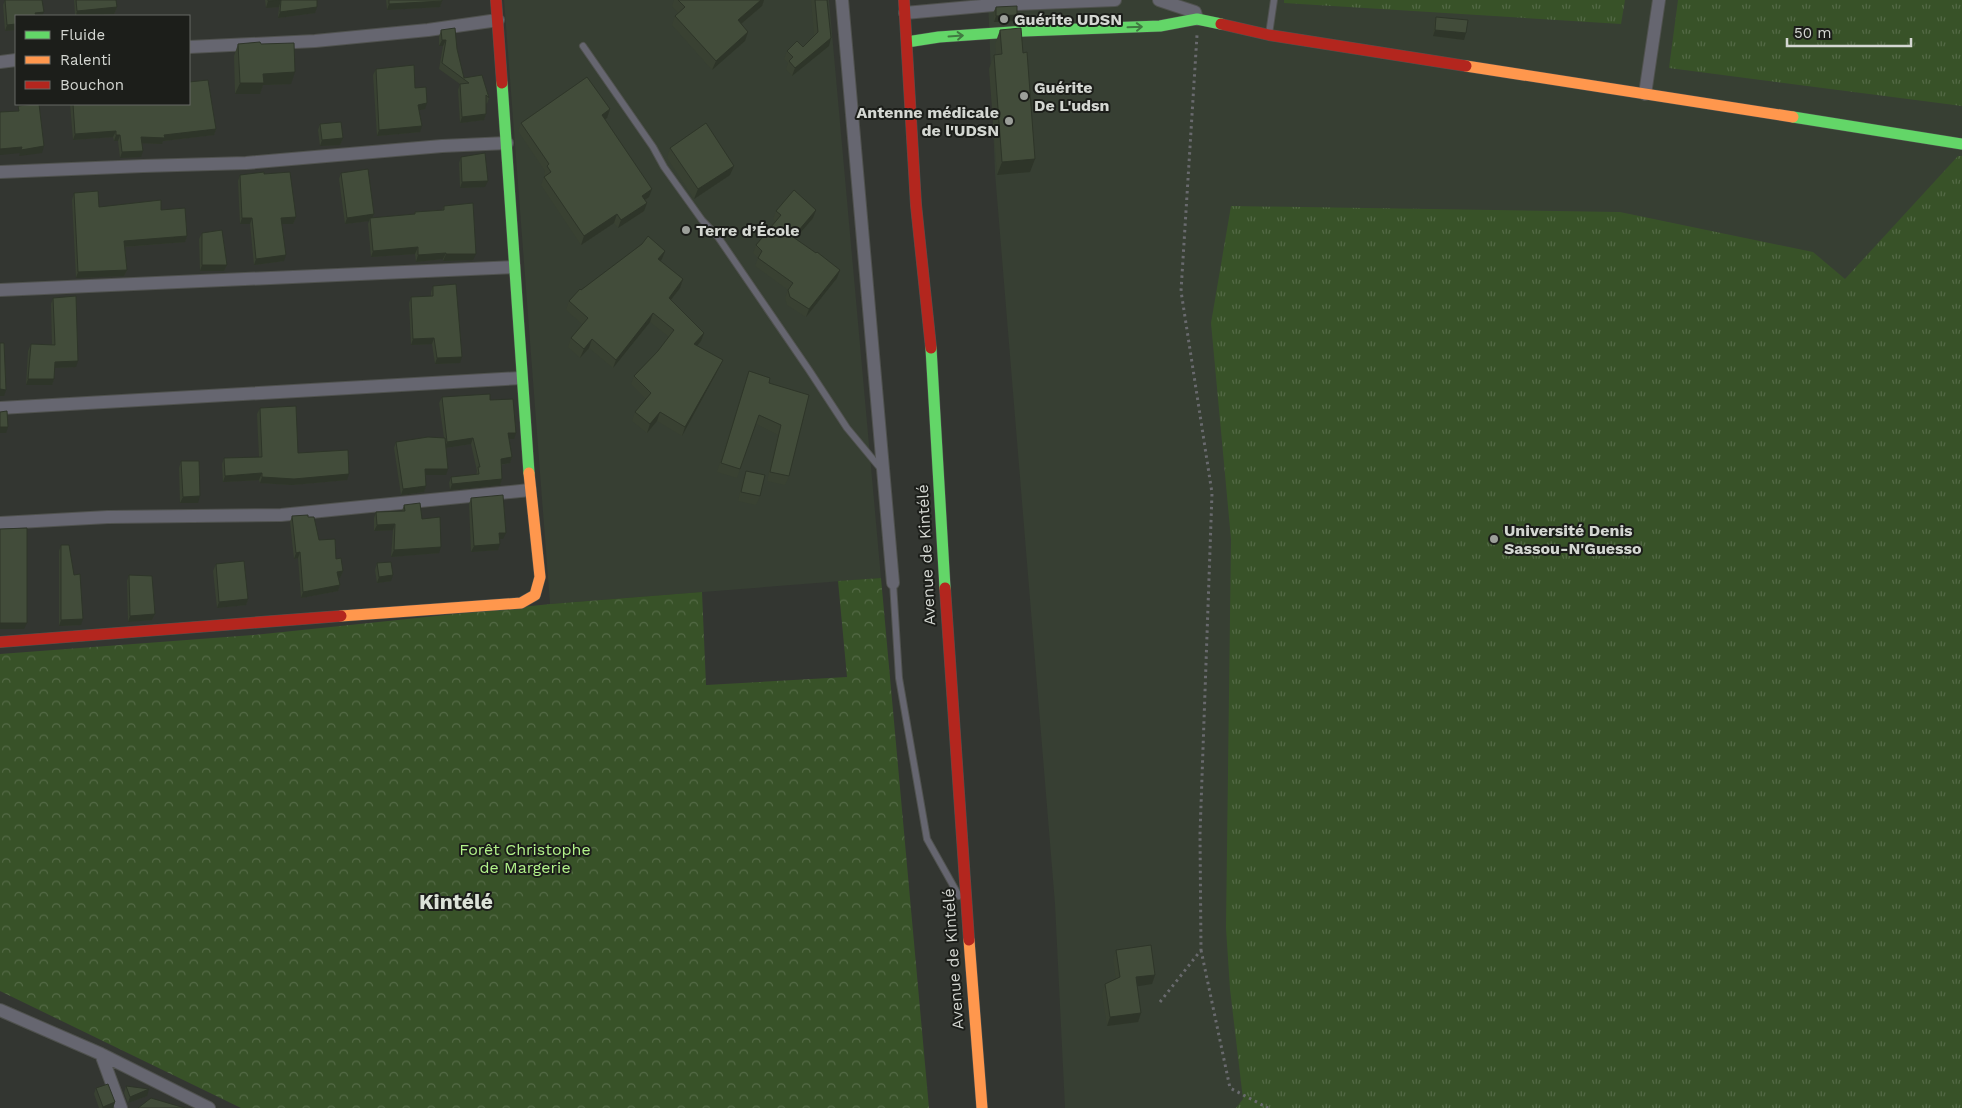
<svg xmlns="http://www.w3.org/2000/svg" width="1962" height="1108" viewBox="0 0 1962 1108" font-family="'Work Sans',sans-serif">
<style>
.built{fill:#373f33}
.grass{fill:url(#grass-tufts)}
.forest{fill:url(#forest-crowns)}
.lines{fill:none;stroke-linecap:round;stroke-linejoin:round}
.lane-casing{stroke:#50524f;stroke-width:8}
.street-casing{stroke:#50524f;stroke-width:14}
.fast-casing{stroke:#50524f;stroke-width:12}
.slow-casing{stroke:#50524f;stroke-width:12}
.jam-casing{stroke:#50524f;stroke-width:12}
.path{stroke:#696a6e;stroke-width:3;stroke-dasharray:2.5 4;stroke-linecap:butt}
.lane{stroke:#666670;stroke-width:6}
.street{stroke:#666670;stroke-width:12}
.fast{stroke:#63d668;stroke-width:11}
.slow{stroke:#ff974d;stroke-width:11}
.jam{stroke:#b3261e;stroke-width:11}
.wall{fill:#394132}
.shaded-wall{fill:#2e3529}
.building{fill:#424c3a;stroke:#2e3529}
.oneway{stroke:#407a41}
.poi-dot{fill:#9c9f9a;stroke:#1c1e1a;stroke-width:2}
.labels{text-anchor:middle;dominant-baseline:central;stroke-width:4;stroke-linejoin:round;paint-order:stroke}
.poi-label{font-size:16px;font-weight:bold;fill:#d4d7d2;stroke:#1c1e1a;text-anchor:start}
.street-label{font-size:16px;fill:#d4d7d2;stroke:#1c1e1a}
.park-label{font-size:16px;fill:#b2f28a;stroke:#1c1e1a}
.district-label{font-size:21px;font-weight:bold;fill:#dce2d8;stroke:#1c1e1a}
</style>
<defs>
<pattern id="grass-tufts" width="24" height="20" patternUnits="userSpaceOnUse" patternTransform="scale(1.25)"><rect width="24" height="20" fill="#385228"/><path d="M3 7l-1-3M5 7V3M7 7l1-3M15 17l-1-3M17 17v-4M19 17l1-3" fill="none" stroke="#546a46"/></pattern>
<pattern id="forest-crowns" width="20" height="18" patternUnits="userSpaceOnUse" patternTransform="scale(1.25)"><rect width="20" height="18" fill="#385228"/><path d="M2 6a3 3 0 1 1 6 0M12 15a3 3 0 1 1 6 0" fill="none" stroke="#546a46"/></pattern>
</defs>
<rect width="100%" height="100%" fill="#333631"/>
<path class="built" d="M504,0H829L881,578L550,604Z
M988,0H1962V1108H1065L1055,904L995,173Z"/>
<path class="grass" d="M1284,0H1625L1621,24L1284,3Z
M1678,0H1962V106L1669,68Z
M1958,156H1962V1108H1236L1243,1099L1230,989L1226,928L1231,539L1211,323L1231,206L1620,212L1813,252L1845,279Z"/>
<path class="forest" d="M881,578L929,1108H241L0,991V654L253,635L550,604L702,592L706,685L847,677L838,581Z"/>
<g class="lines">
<defs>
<path id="lane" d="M1269,34L1274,0
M583,46L653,147L664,167L702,220L718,237L809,370L847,428L881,469
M893,583L899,678L927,839L959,896"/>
<path id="street" d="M842,0L893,583
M1159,0L1195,12L1197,19
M905,13L993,5L1115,0
M189,47L315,41L428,30L498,20
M0,62L16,60
M1645,94L1659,0
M0,172L143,166L246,163L442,146L507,143
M0,290L514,267
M0,408L521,378
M0,523L108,517L281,515L530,490
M0,1010L101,1054L209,1108
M101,1054L121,1108"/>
<path id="fast" d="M907,42L939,37L1024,31L1160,26L1197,19L1221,24
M502,83L529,473
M1793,117L1962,144
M931,348L945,588"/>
<path id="slow" d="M1466,66L1793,117
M341,616L521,603L535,595L540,577L529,473
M969,940L982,1108"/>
<path id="jam" d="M496,0L502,83
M904,0L916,205L931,348
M1221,24L1269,35L1466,66
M945,588L969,940
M0,642L341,616"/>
</defs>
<use href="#lane" class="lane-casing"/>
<use href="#street" class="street-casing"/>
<use href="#fast" class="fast-casing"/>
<use href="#slow" class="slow-casing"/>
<use href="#jam" class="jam-casing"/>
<path class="path" d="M1201,950L1230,1088L1268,1108
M1160,1002L1201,950L1200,834L1212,493L1181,291L1197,35"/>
<use href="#lane" class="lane"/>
<use href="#street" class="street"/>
<use href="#fast" class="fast"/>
<use href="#slow" class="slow"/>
<use href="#jam" class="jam"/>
</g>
<path class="wall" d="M5,0H42L16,16V30L5,31L3,5Z
M74,0H116L117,7L114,14L89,16H75Z
M265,0H317L315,13L278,18L279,7L266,8Z
M386,0H442V1L440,7L387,10Z
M674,0H764L762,6L741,24L745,41L712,70L672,25L675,16L678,13L672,6Z
M811,0H827L829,46L792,76L786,69L788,63L784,59L787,51L803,47L814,35Z
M996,7L1015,21L994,22L993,13Z
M1436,17L1464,40L1433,36L1434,23Z
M441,30L457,49L464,78L489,98L487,104L486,103V114L484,120L460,123L458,90L460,84L439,69L443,46H439V37Z
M1000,30L1023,53L1030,172L997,175L989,69L994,55H996L995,44Z
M238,44H261L291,84L263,85L260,94H235L234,56Z
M376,69L415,88L425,109L419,110L420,132L377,136L373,75Z
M70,104H189L216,129L214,135L163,141L162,144L142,143L141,157L120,158L118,141H114L113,137L73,140Z
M610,109L607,118L605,119L649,197L645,200L644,211L618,228L614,223L581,245L541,185L544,177L545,176L544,174L545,171L518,131L521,123Z
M320,124L343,138L340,145L320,146L318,130Z
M670,148L730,175L694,199L667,158Z
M461,157L485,187L460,188L459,163Z
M341,173L374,214L372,218L414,214L415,212L442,210L444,206L473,260L443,261V259L416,262L415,254L371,257L368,224L369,221L345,224L339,179Z
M264,174L296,217L293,224H282L284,261L254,265L250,224H240L238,181L240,175Z
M74,193L99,207L161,210L187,236L185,242L125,247L127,270L124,276L76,278L72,200Z
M776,211L813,218L796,239L837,278L806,317L787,305L785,298L788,290L755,266L758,258L753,253L756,245L775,221L773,219Z
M202,233L227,265L224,271H200L199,239Z
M662,259L660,261L683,279L680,288L671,300L704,333L701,341L697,346L719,368L682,436L657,421L647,433L632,421L635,412L646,399L631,384L634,376L658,351L669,337L650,322L613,368L589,348L580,358L568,347L571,338L582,324L566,310L569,301L581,290Z
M433,286L460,363L435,364L432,344L411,345L409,303L411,297L431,296V292Z
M53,298L76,367L54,368V379L52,385H26L28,351L31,344L52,345L51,304Z
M749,371L769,383L809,395L789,476L785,485L767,481L778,435L756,424L737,478L717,472Z
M442,397L490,400L514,439H509L512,457L510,463L501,465L502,479L500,485L450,490L449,483L451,477L476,475L477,471L471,444L446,448V475H425L426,486L424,492L401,495L394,448L396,442L444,438L439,403Z
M260,408L298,453L347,480L292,485L260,483L259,480L223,482L222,464L224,458L259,457L257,414Z
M181,461L198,503H180L179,468Z
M746,471L760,496L756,505L738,501L743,480Z
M471,498L503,539H500L498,550L471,552L469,504Z
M404,505L422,519L439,553L391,557L393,530L374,531V518L376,512L402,511Z
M292,516L308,517L319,540L336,559L343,571L340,578H338L340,585L338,591L301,598L298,558L294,559L290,522Z
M61,545L81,625L59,626V551Z
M377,563L391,581L377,583L375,570Z
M216,564L248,599L246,605L217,608L213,571Z
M129,575L155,614L152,620L128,622L127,581Z
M1116,950L1152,984L1137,986L1141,1013L1138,1022L1107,1026L1102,994L1105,984L1116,979L1113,960Z
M126,1086L147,1096L128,1103L124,1093Z
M96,1088L115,1102L113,1108H99L94,1094Z"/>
<path class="shaded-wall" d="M281,0L279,7L266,8L268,1Z
M761,0H764L762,6L735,29L738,20Z
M442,1L440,7L387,10L389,4Z
M117,7L114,14L89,16H76L77,11Z
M317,7L315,13L278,18L280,12Z
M44,12L42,16H34L35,13Z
M1017,15L1015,21L994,22L996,16Z
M16,24V30L5,31L7,25Z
M1435,30L1466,33L1464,40L1433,36Z
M748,32L745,41L712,70L716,61Z
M831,38L829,46L792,76L795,68Z
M442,40H446L443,46H439Z
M295,72L291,84L263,85L260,94H235L240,83L263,74Z
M427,103L425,109L416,111L418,105Z
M31,104H62L30,106Z
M610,109L607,118L599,123L602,115Z
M486,114L484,120L460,123L462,117Z
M422,126L420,132L377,136L379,130Z
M216,129L214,135L163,141L162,144L139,143L141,137L164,135Z
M116,131L113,137L73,140L75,134Z
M116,135H120L118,141H114Z
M343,138L340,145L320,146L322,140Z
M44,146L42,153L19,156L20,153L0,155V149L22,147Z
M143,151L141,157L120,158L122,152Z
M1035,159L1030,172L997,175L1002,162Z
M734,166L730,175L694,199L698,189Z
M488,181L485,187L460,188L462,182Z
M652,189L649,197L639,204L642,196Z
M647,203L644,211L618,228L621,220Z
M816,210L813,218L790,245L793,237Z
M374,214L371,220L370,218L369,221L345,224L347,218Z
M617,214L614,223L581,245L584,236Z
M296,217L293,224H279L281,218Z
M242,218H252L250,224H240Z
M187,236L185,242L122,247L124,241Z
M418,247L415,254L371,257L373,251Z
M665,251L662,259L655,268L658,259Z
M446,253L443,259L416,262L418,255Z
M446,254H476L473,260L443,261Z
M286,255L284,261L254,265L256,259Z
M202,265H227L224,271H200Z
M127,270L124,276L76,278L78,272Z
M840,270L837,278L806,317L809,309Z
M683,279L680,288L666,306L669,298Z
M653,313L650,322L613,368L616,360Z
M704,333L701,341L691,353L694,344Z
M434,338L432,344L411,345L413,339Z
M592,339L589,348L580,358L584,349Z
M462,357L460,363L435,364L437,358Z
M723,360L719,368L682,436L685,427Z
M78,361L76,367L52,368L55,362Z
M28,379H54L52,385H26Z
M0,389L6,390L4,396H0Z
M660,412L657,421L647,433L650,424Z
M0,427H8L6,433H0Z
M508,433H516L514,439H506Z
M473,438L471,444L445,448L447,442Z
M512,457L510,463L498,465L501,459Z
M425,469H448L446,475H423Z
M262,473L259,480L223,482L225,476Z
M349,474L347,480L292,485L260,483L262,477Z
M502,479L500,485L450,490L452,484Z
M426,486L424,492L401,495L403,489Z
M200,496L198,503H180L183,497Z
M395,524L393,530L374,531L377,525Z
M499,533H506L503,539H497Z
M500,544L498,550L471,552L474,546Z
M441,547L439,553L391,557L394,550Z
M300,552L298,558L294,559L296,553Z
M343,571L340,578L335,579L337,572Z
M393,575L391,581L377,583L379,577Z
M340,585L338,591L301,598L303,592Z
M248,599L246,605L217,608L219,602Z
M155,614L152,620L128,622L130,616Z
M83,619L81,625L59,626L61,620Z
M0,623H27L24,629H0Z
M1155,975L1152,984L1133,987L1136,977Z
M1141,1013L1138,1022L1107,1026L1110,1017Z
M149,1089L147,1096L128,1103L130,1097Z
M115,1102L113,1108H102L103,1107Z"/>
<path class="building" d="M5,0H42L44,12L35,13L36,16H16V24L7,25Z
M76,0H116L117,7L77,11Z
M268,0H317V7L280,12L281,0L268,1Z
M389,0H442V1L389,4Z
M678,0H761L738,20L748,32L716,61L675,16L685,7Z
M815,0H827L831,38L795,68L789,61L793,57L787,51L797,41L803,47L818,32Z
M1017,6V15L996,16V7Z
M1436,17L1468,20L1466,33L1435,30Z
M455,28L457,49L464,78L482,75L489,98L486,95V114L462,117L460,84L469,83L442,63L446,40H442L441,30Z
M1021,28L1023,53L1027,52L1035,159L1002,162L994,55L1002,54L1000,30Z
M260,42L261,44L294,43L295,72L263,74L264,83H240L238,44Z
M414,65L415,88L426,87L427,103L418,105L422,126L379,130L376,69Z
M587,77L610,109L602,115L652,189L642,196L647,203L621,220L617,214L584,236L544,177L551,172L547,166L549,164L521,123Z
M208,80L216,129L164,135L165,138L141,137L143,151L122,152L120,135H116V131L75,134L73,104H189V82Z
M34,104H39L44,146L21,150L22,147L0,149V112L19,111L18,106Z
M341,122L343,138L322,140L320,124Z
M706,123L734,166L698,189L670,148Z
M485,153L488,181L462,182L461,157Z
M368,169L374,214L347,218L341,173Z
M264,172V174L290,172L296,217L281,218L286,255L256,259L252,218H242L240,175Z
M794,190L816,210L793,237L816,253L817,252L840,270L809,309L790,297L788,290L793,283L758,258L762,251L756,245L781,215L776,211Z
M98,191L99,207L161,200V210L185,208L187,236L124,241L127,270L78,272L74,193Z
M473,203L476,254H446V253L418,255V247L373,251L370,218L415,214V212L444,210V206Z
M222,230L227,265H202V233Z
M648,236L665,251L658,259L683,279L669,298L704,333L694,344L723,360L685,427L660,412L650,424L635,412L651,393L634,376L658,351L674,330L653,313L616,360L592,339L584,349L571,338L588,318L569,301L580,289L581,290L642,244Z
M456,284L462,357L437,358L434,338L413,339L411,297L433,296V286Z
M76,296L78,361L55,362L54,379H28L31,344L55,345L53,298Z
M0,343H4L6,390L0,389Z
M749,371L770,378L769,383L809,395L789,476L770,472L781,425L759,415L740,469L721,463Z
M490,394V400L513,399L516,433H508L512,457L501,459L502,479L452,484L451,477L479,474L478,467H480L473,438L447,442L442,397Z
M296,406L298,453L348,450L349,474L294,479L262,477V473L225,476L224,458L262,457L260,408Z
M7,411L8,427H0V412Z
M428,437L445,438L448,469H425L426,486L403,489L396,442Z
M181,461H199L200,496L183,497Z
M746,471L765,475L760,496L741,492Z
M503,495L506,533H499L500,544L474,546L471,498Z
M420,503L422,519L440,517L441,547L394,550L395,524L377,525L376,512L405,511L404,505Z
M308,515V517H314L319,540L335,539L336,559L341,558L343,571L337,572L340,585L303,592L300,552L296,553L292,516Z
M27,528V623H0V529Z
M61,545H69L74,575L80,574L83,619L61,620Z
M244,561L248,599L219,602L216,564Z
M391,562L393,575L379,577L377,563Z
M129,575L152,576L155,614L130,616Z
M1151,945L1155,975L1136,977L1141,1013L1110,1017L1105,984L1120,977L1116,950Z
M108,1084L115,1102L103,1107L96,1088Z
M126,1086L149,1089L130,1097Z
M151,1098L185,1108H138Z"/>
<defs><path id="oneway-shaft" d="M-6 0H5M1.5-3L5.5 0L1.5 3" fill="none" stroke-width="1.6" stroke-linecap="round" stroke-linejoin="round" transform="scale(1.25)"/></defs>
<g class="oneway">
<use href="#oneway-shaft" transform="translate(1135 27) rotate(-2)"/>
<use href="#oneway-shaft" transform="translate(956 36) rotate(-4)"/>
</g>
<g class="poi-dot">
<circle cx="1004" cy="19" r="5"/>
<circle cx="1024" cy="96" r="5"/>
<circle cx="1009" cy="121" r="5"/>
<circle cx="686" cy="230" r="5"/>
<circle cx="1494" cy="539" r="5"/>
</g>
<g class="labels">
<g class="poi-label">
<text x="1014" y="19">Guérite UDSN</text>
<text x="1034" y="87">Guérite<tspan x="1034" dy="18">De L'udsn</tspan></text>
<text x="999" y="112" text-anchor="end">Antenne médicale<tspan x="999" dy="18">de l'UDSN</tspan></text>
<text x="696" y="230">Terre d’École</text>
<text x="1504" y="530">Université Denis<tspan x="1504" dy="18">Sassou-N'Guesso</tspan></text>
</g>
<g class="street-label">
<text transform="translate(926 555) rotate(-93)">Avenue de Kintélé</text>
<text transform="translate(953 959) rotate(-94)">Avenue de Kintélé</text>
</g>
<g class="park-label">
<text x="525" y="849">Forêt Christophe<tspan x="525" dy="18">de Margerie</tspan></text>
</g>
<g class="district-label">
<text x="456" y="901">Kintélé</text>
</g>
</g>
<rect x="15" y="15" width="175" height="90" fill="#1c1e1a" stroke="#666864"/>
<rect x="25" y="31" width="25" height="8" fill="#63d668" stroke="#666864"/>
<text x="60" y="40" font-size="15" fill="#d4d7d2">Fluide</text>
<rect x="25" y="56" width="25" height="8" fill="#ff974d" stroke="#666864"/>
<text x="60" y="65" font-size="15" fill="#d4d7d2">Ralenti</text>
<rect x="25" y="81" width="25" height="8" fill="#b3261e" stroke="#666864"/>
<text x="60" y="90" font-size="15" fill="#d4d7d2">Bouchon</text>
<path d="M1787 38v8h124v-8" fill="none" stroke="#d4d7d2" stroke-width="2.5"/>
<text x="1794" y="38" font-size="15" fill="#d4d7d2" stroke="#1c1e1a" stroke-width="4" paint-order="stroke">50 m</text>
</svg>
